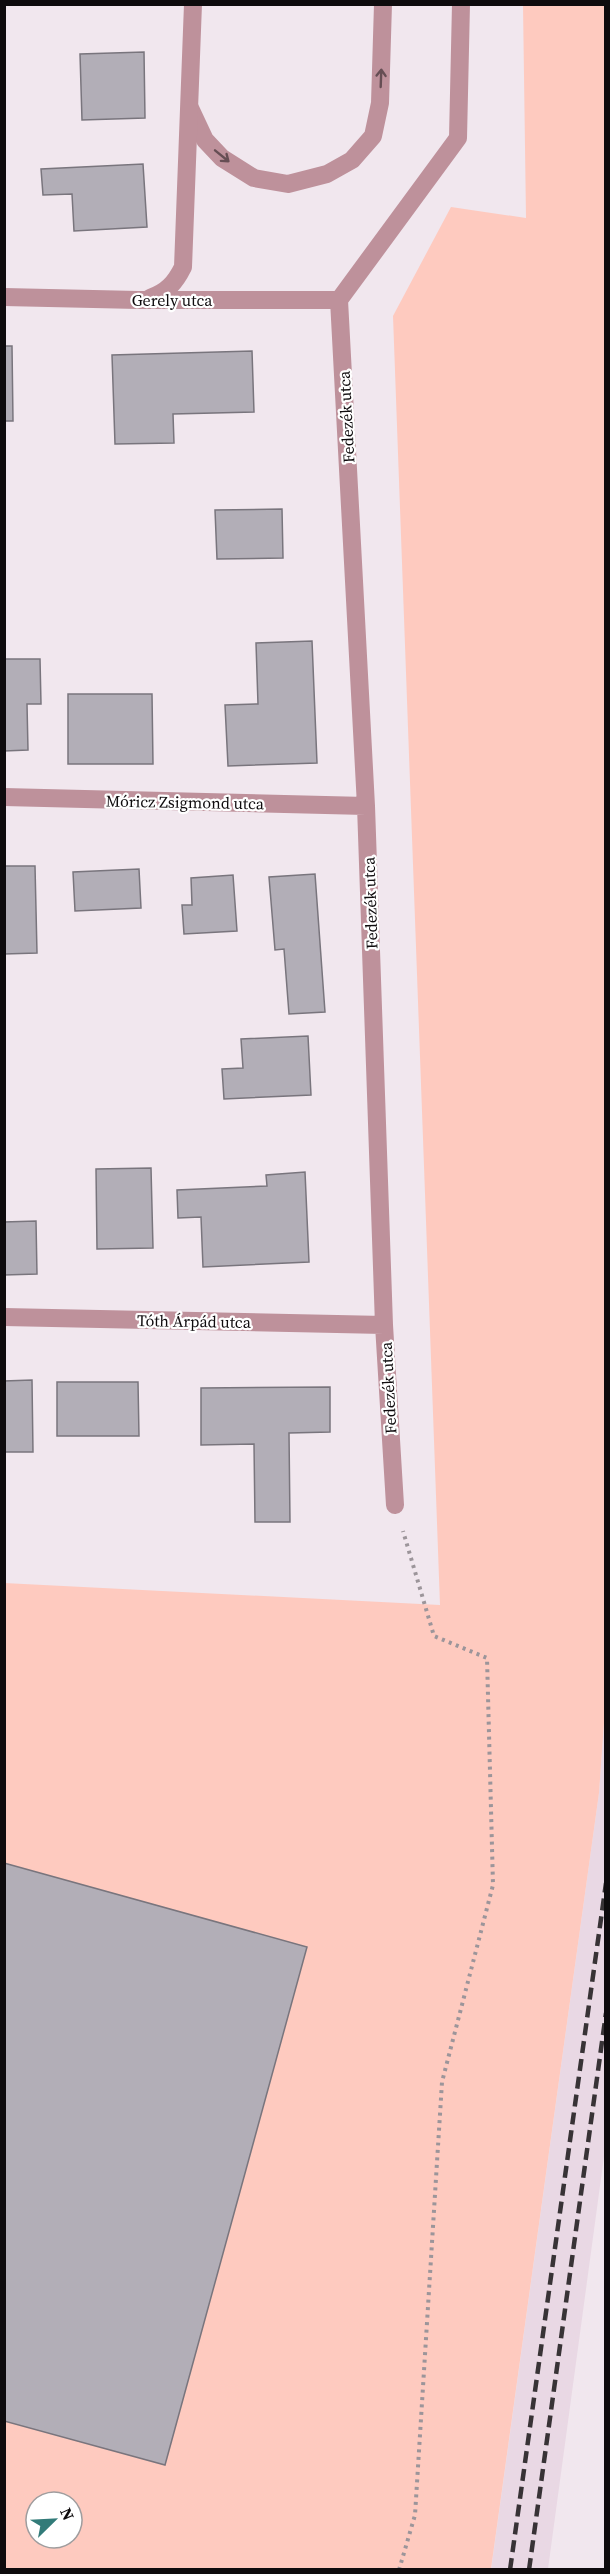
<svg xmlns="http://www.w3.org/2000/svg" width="610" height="2574" viewBox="0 0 610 2574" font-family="'Source Serif 4',serif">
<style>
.built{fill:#e9d8e4}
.green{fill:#fecabf;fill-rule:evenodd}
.building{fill:#b2aeb7;stroke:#79757d;stroke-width:1.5}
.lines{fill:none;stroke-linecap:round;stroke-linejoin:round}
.path{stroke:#9c959a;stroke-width:4;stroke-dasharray:3 4.5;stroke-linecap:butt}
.lane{stroke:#be919b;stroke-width:18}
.street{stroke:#be919b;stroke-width:18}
.rail{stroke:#383336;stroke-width:4.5;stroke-dasharray:12 6;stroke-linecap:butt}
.oneway{stroke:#664e54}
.labels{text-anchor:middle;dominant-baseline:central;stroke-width:4.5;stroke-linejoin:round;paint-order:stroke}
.street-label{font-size:16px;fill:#0e0b0d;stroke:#fff}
</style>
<rect width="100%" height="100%" fill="#f1e7ee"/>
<path class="built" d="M605,1709V2149L548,2569L491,2570L599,1793Z"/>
<path class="green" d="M523,5H605V1709L599,1793L491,2569H5L4,1583L440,1605L393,316L451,207L526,218ZM36,2502H72V2538H36Z"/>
<path class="building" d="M144,52L145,118L82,120L80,54Z
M143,164L147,227L74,231L72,194L43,195L41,169Z
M4,346H12L13,421H4Z
M252,351L254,412L173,414L174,443L115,444L112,355Z
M282,509L283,558L217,559L215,510Z
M312,641L317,763L228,766L225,705L258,704L256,643Z
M4,659H40L41,704H27L28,750L4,751Z
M68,694H152L153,764H68Z
M4,866H35L37,953L4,954Z
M139,869L141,908L75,911L73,872Z
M315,874L325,1012L289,1014L284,949L275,950L269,877Z
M233,875L237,931L184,934L182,905H192L191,878Z
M308,1036L311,1095L224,1099L222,1069L243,1068L241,1039Z
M151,1168L153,1248L97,1249L96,1169Z
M305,1172L309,1262L203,1267L201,1217L178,1218L177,1190L267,1186L266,1175Z
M36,1221L37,1274L4,1275V1222Z
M32,1380L33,1452H4V1381Z
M57,1382H138L139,1436H57Z
M330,1387V1432L289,1433L290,1522H255L254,1444L201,1445V1388Z
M4,1863L307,1947L165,2465L4,2421Z"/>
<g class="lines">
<path class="path" d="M399,2570L415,2515L442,2082L493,1885L487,1658L434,1636L403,1531"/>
<path class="lane" d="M190,108L205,140L222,158L254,178L288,184L327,174L352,160L373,136L380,103L383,4"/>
<path class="street" d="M4,297L138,300H339
M150,298C167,292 175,283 183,267L193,4
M339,300L366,806L384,1325L395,1505
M339,300L458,138L461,4
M4,797L366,806
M4,1317L384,1325"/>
<path class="rail" d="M510,2570L606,1883
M529,2570L606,2013"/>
</g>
<defs><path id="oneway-shaft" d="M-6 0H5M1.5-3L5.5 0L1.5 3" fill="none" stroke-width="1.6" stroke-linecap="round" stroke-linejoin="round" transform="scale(1.5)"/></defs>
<g class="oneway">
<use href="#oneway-shaft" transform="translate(381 78) rotate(-88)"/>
<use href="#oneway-shaft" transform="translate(222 156) rotate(39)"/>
</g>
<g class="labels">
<g class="street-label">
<text x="172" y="300">Gerely utca</text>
<text transform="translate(346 417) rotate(-93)">Fedezék utca</text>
<text transform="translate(185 802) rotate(1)">Móricz Zsigmond utca</text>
<text transform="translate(370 903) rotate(-92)">Fedezék utca</text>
<text transform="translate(194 1321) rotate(1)">Tóth Árpád utca</text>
<text transform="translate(388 1388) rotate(-93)">Fedezék utca</text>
</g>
</g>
<rect width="610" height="2574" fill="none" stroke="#0e0b0d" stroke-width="12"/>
<g transform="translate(54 2520) rotate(66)"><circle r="28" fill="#ffffff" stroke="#9f9d9e" stroke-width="1.5"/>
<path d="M0-4.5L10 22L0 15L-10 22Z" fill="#327b79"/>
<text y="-9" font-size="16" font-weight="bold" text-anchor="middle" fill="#0e0b0d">N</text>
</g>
</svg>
